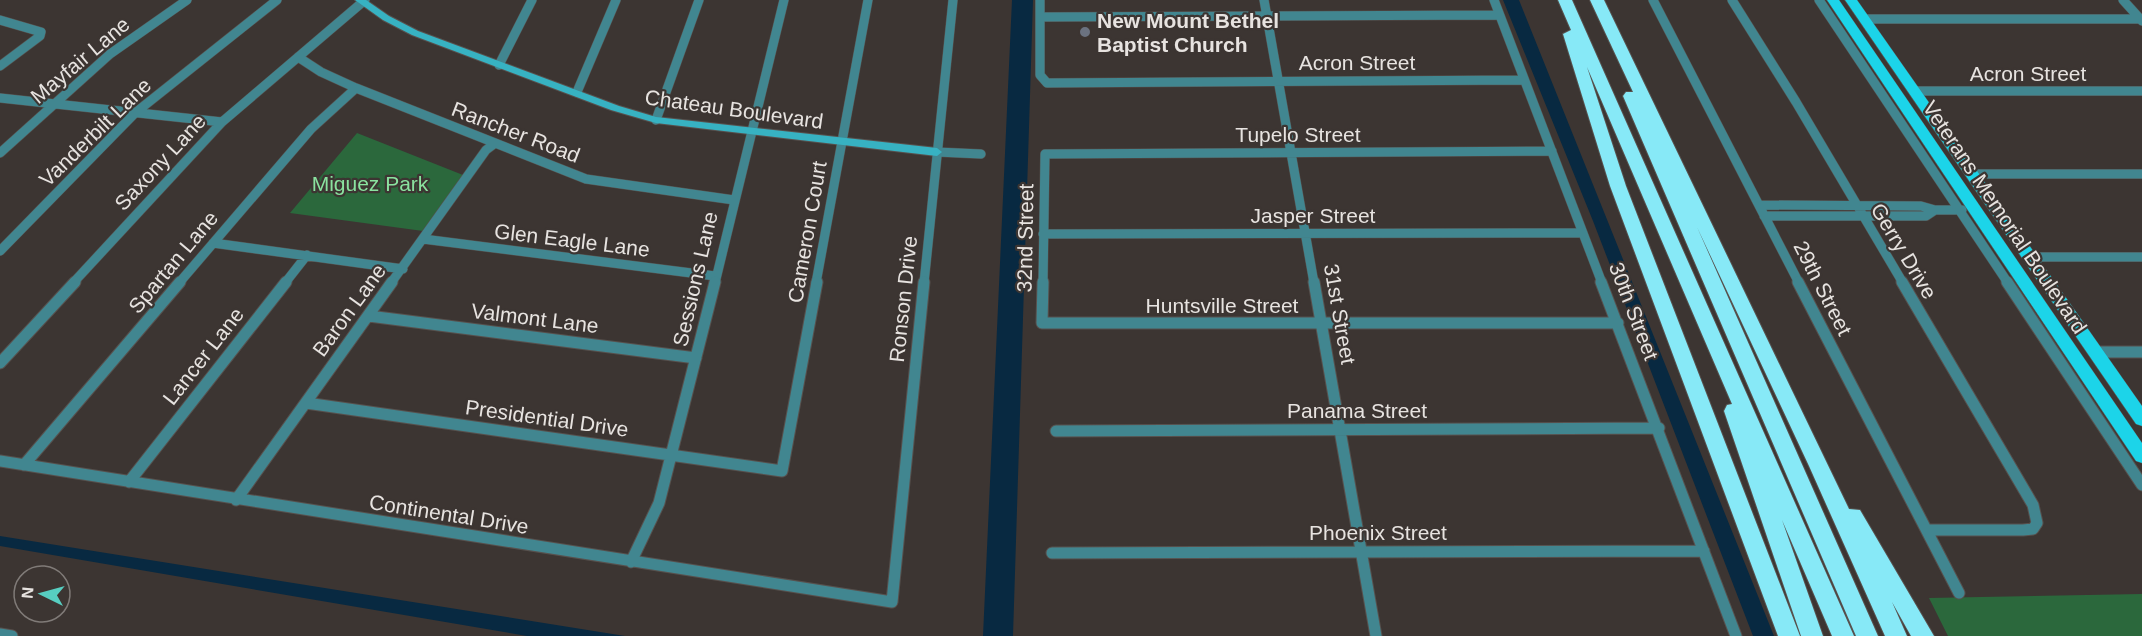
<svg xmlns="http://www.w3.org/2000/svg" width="2142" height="636" viewBox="0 0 2142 636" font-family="Arial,sans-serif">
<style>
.green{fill:#2b683c}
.water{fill:#082941}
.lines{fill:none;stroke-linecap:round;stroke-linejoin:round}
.street-far1-casing{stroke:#57514e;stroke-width:10}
.street-casing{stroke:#57514e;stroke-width:13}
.secondary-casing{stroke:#57514e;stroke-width:2}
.primary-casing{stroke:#57514e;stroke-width:1}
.highway-casing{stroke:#57514e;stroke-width:2}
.street-far1{stroke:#418690;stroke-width:9}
.street{stroke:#418690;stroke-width:11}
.secondary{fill:#37b2c2;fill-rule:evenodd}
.primary{fill:#1cd4e9;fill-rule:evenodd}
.highway{fill:#87e9f7;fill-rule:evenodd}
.worship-dot{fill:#6b7280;stroke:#3c3532;stroke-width:2}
.labels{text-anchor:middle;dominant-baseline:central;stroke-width:4.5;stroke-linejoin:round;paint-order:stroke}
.poi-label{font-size:21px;font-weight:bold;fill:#e7e3e0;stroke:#3c3532;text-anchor:start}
.street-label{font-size:21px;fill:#e7e3e0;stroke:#3c3532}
.park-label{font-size:21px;fill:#8ae29f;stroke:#3c3532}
</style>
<rect width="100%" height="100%" fill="#3c3532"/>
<path class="green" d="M357,133L463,175L423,231L290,213Z
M2142,594V636H1948L1929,598Z"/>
<path class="water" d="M1012,0H1033L1013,636H983Z
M1503,0H1519L1774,636H1753L1593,221Z
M0,536L625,636H527L0,546Z"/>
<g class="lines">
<defs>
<path id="street-far1" d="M1040,0V75L1047,83L1524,80
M1264,0L1314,283
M1494,0L1602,283
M1653,0L1799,283
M1732,0L1796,102L1903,283
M1819,0L2008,283
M2123,0L2142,21
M1042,17L1499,15
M1864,19H2142
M0,20L41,32L40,36L0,66
M298,57L321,72L356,88L586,179L734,200
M499,65L532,0
M1915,91H2142
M577,92L616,0
M0,98L222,122
M656,120L699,0
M937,152L981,154
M0,153L110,54L187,0
M1972,174H2142
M1759,205L1921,206L1935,210H1962
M1764,216H1926L1935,210
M1043,234L1583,233
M423,239L715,276
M213,243L403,269
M0,251L135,113L277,0
M2030,257H2142
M73,283L222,122L365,0
M179,283L311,129L356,88
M285,283L307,255
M391,283L486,150L494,144
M715,283L784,0
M816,283L868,0
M924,283L953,0
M1043,283L1045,154L1552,151"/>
<path id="street" d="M1043,282L1042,323H1618
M1314,282L1376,636
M1601,282L1736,636
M1798,282L1959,593
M1902,282L2033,505L2037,523L2033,529L2023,530H1927
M2007,282L2142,485
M369,316L696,358
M2096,352H2142
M0,363L75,282
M306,403L782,471L817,282
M1056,431L1659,428
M0,461L892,602L924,282
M24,465L180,282
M129,482L286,282
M236,500L392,282
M1052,553L1704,551
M631,562L659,503L715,282
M0,634L12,636"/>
<path id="secondary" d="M355,0H366L389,16L418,31L619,106L656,117L937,148L942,152L937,156L656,123L611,110L412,35L383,20Z"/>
<path id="primary" d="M1827,0H1839L2142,443V463L2136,461Z
M1845,0H1857L2142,406V426L2136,424Z"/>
<path id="highway" d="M1558,0H1572L1854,636H1832L1782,520L1823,636H1801L1724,411L1727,405L1732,404L1587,67L1626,186L1800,636H1778L1610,186L1563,34L1571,30Z
M1590,0H1604L1849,509L1860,510L1934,636H1911L1892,602L1907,636H1885L1809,466L1697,227L1878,636H1856L1623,96L1626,92H1633Z"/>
</defs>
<use href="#street-far1" class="street-far1-casing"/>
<use href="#street" class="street-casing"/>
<use href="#secondary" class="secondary-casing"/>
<use href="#primary" class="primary-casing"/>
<use href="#highway" class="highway-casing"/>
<use href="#street-far1" class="street-far1"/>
<use href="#street" class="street"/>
<use href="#secondary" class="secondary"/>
<use href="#primary" class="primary"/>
<use href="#highway" class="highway"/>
</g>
<circle class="worship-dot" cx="1085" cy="32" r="6"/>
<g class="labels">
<g class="poi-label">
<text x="1097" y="20">New Mount Bethel<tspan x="1097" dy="24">Baptist Church</tspan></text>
</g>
<g class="street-label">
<text transform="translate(80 60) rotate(-40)">Mayfair Lane</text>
<text x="1357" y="62">Acron Street</text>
<text x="2028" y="73">Acron Street</text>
<text transform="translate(734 109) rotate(8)">Chateau Boulevard</text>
<text transform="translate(95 132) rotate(-44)">Vanderbilt Lane</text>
<text transform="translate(516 132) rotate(21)">Rancher Road</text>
<text x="1298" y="134">Tupelo Street</text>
<text transform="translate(160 162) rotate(-47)">Saxony Lane</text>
<text x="1313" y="215">Jasper Street</text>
<text transform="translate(2005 217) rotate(56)">Veterans Memorial Boulevard</text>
<text transform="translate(807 232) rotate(-80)">Cameron Court</text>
<text transform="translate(1025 238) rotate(-89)">32nd Street</text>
<text transform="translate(572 240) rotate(7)">Glen Eagle Lane</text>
<text transform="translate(1904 251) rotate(59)">Gerry Drive</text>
<text transform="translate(173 262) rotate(-50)">Spartan Lane</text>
<text transform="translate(695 279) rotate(-77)">Sessions Lane</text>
<text transform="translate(1823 288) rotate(63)">29th Street</text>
<text transform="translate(903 299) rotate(-84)">Ronson Drive</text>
<text x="1222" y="305">Huntsville Street</text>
<text transform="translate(349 310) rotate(-54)">Baron Lane</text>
<text transform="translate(1634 311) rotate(69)">30th Street</text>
<text transform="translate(1340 314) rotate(80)">31st Street</text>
<text transform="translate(535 318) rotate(7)">Valmont Lane</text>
<text transform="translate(203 356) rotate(-52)">Lancer Lane</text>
<text x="1357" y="410">Panama Street</text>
<text transform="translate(547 418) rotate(8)">Presidential Drive</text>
<text transform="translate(449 514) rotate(9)">Continental Drive</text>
<text x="1378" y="532">Phoenix Street</text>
</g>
<g class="park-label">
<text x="370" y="183">Miguez Park</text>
</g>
</g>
<g transform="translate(42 594) rotate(275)"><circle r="28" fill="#3c3532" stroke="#807b78" stroke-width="1.5"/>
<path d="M0-4.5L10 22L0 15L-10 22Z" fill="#57cec1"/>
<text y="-9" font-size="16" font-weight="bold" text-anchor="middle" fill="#e7e3e0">N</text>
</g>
</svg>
